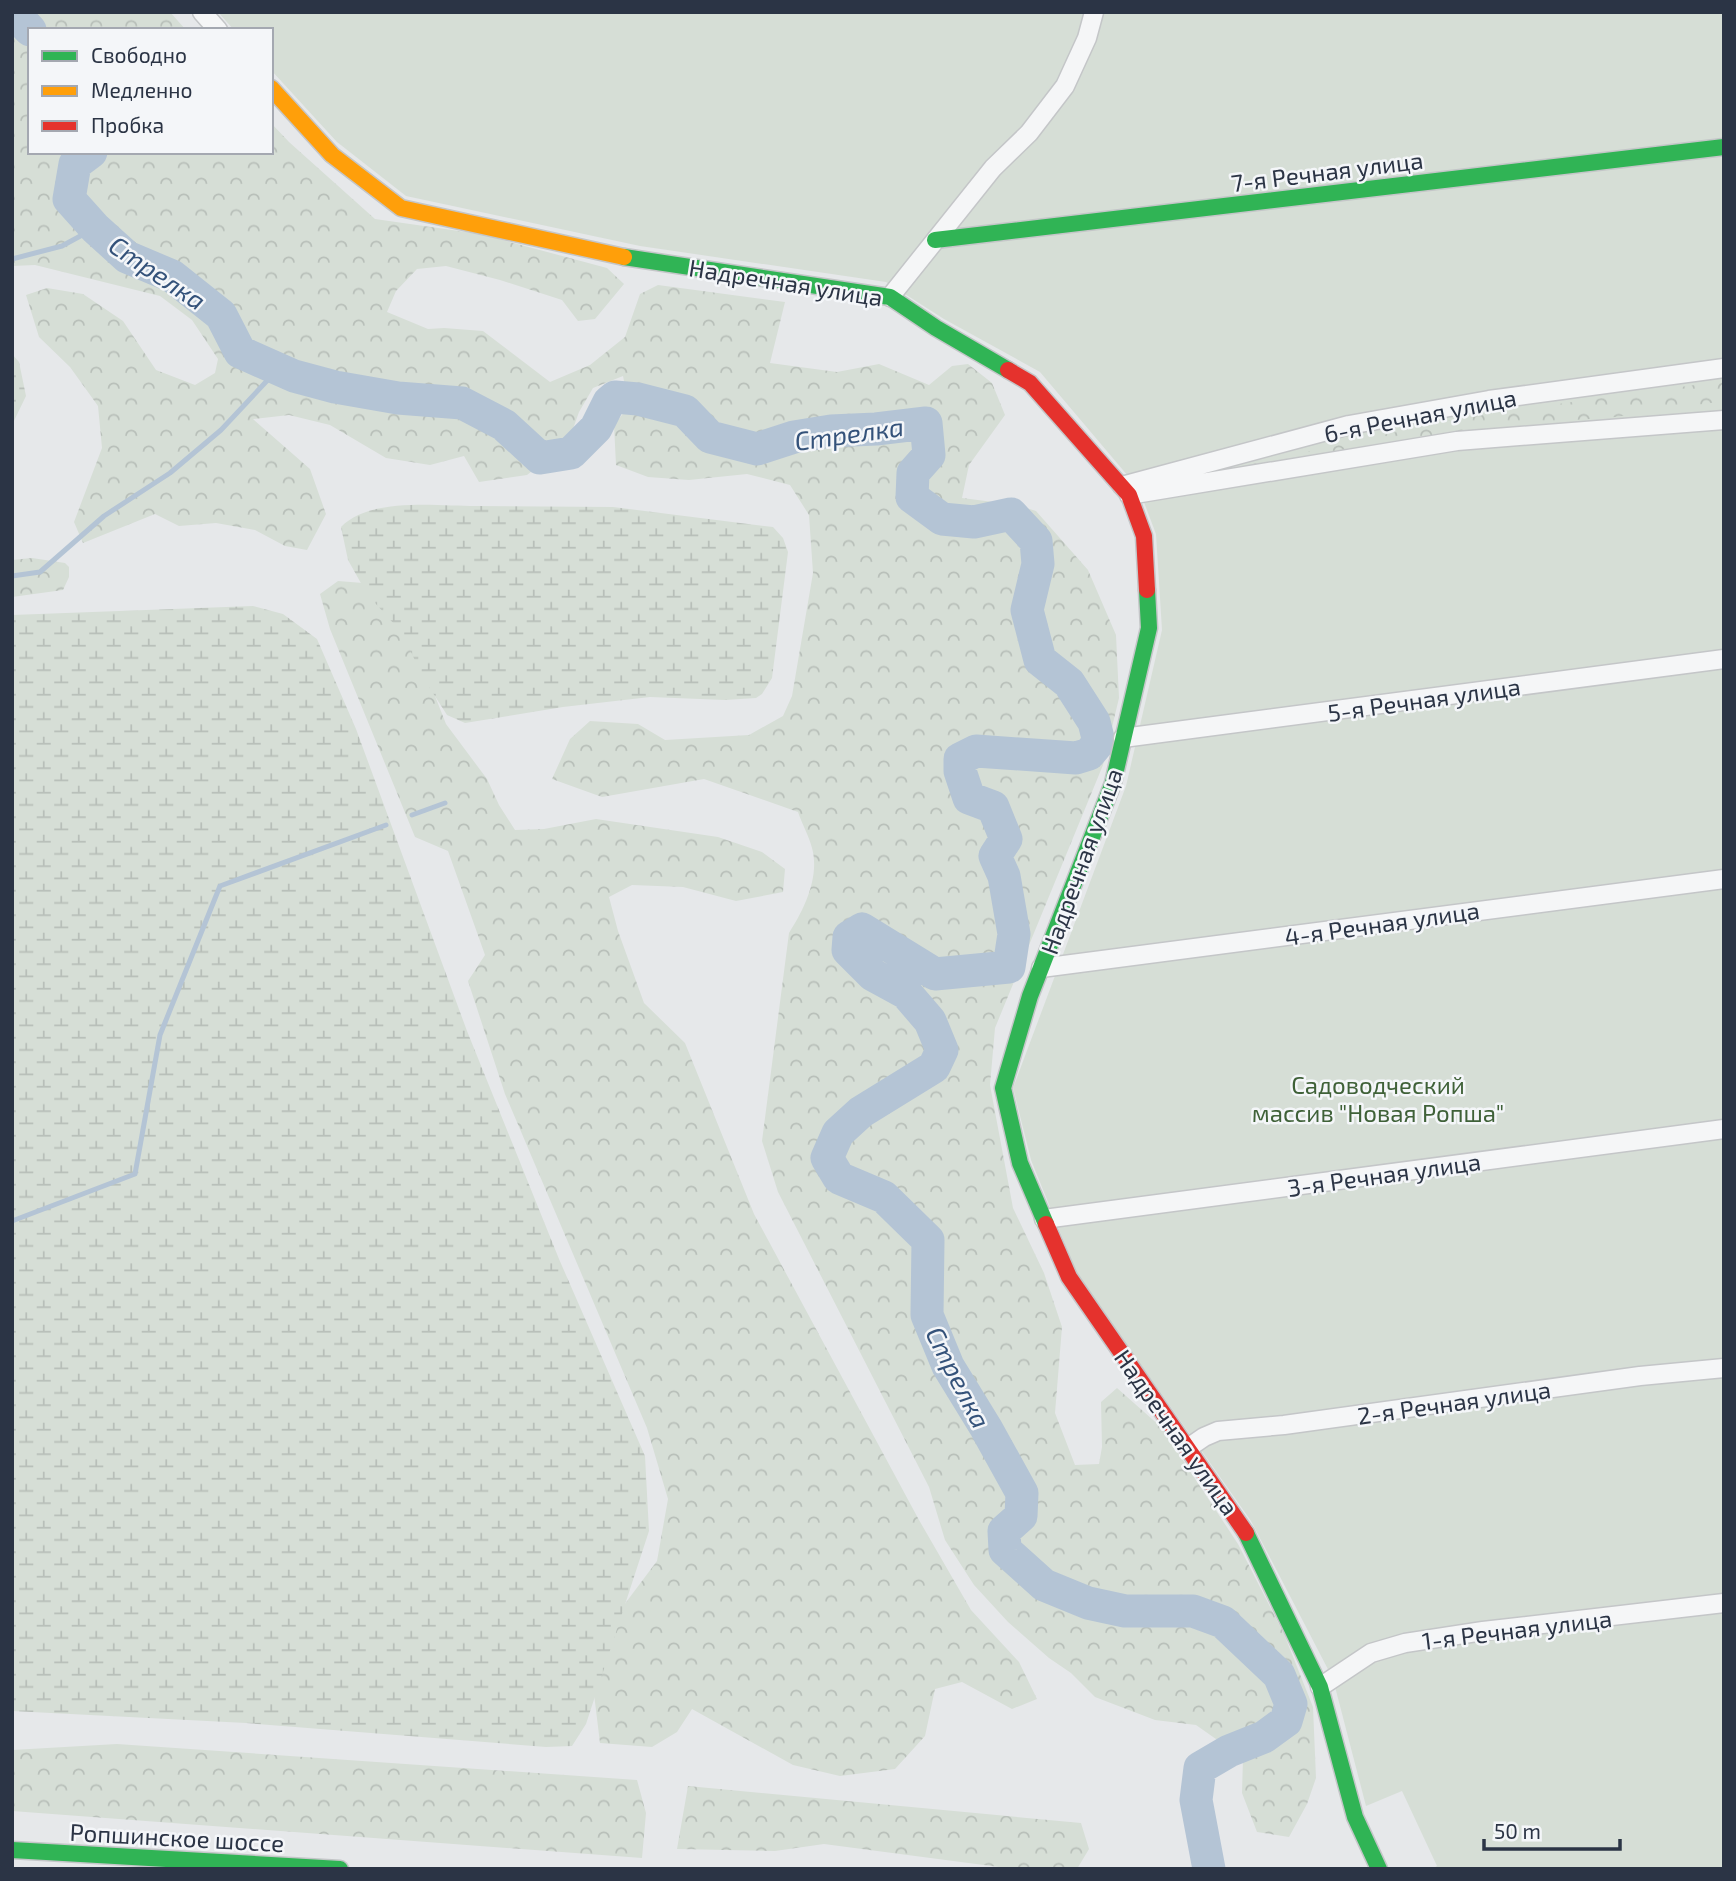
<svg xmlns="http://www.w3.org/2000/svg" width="1736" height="1881" viewBox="0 0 1736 1881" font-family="'Exo 2',sans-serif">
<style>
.green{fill:#d6ded6}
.forest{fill:url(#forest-crowns)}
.wetland{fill:url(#wetland-marsh)}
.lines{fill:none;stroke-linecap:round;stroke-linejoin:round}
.stream{stroke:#b4c4d5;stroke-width:5}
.river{stroke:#b4c4d5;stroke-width:33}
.street-casing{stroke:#c4c6c8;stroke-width:21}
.fast-casing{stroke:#c4c6c8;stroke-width:19}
.slow-casing{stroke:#c4c6c8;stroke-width:19}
.jam-casing{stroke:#c4c6c8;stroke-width:19}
.street{stroke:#f5f6f7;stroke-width:18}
.fast{stroke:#30b455;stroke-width:16}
.slow{stroke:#ff9f0a;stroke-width:16}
.jam{stroke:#e5322d;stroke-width:16}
.labels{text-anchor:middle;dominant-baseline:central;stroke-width:5;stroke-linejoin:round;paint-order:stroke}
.street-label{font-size:24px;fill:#2b3445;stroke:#f4f6f9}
.park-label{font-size:24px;fill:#3f6138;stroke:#f4f6f9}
.water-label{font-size:26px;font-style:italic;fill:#34527a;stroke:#f4f6f9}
</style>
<defs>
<pattern id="forest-crowns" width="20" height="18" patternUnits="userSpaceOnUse" patternTransform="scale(1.75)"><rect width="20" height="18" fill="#d6ded6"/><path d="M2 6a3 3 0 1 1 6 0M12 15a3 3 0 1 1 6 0" fill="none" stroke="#b8bfb9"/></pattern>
<pattern id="wetland-marsh" width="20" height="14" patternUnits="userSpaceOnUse" patternTransform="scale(1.75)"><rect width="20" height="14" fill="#d6ded6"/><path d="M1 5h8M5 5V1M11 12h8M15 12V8" fill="none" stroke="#b8bfb9"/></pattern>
</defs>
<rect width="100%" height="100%" fill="#e6e8ea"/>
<path class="green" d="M218,12H1724V1869H1432L1437,1866L1402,1791L1366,1806L1333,1679L1251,1521L1077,1274L1031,1160L1013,1088L1126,786L1162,630L1156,534L1139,489L1040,372L944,319L886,282L640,246L406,196L337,142L271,70V30H234Z"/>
<path class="forest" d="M12,12H170L186,30H30V152H271V123L289,142L375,219L480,234L607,268L624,284L595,319L578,321L562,300L500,280L446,266L417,269L396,291L387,312L428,329L444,328L483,331L550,382L590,365L625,337L640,294L658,285L785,302L770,363L837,372L879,364L929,385L952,366L968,364L992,383L1005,415L969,465L962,498L1017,505L1036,511L1088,570L1116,635L1119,698L1103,765L995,1028L990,1085L1013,1208L1044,1273L1062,1327L1055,1413L1075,1465L1099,1464L1102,1447L1101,1402L1117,1388L1161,1427L1238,1544L1284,1634L1313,1707L1316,1778L1307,1804L1289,1837L1257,1832L1242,1793L1243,1758L1196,1725L1155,1720L1095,1697L1071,1673L1049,1658L1008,1622L974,1585L945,1540L929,1487L778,1192L762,1141L789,933C804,910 820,877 812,848C809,836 802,824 798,812L704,779L602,797L552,779L570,739L590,721L638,724L665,740L749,735L783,716L792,696L813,573L809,515L790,485L747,474L689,480L648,477L616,465L614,425L629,406L623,376L593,388L579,412L568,443L527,475L479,482L464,456L430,465L386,458L330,425L289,415L253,419L310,469L326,514L307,550L285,546L255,530L216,523L179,526L155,514L83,543L74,522L102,448L98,406L70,367L39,337L26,295L47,288L83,294L123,321L156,370L195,385L215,373L218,359L192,320L160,296L35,265L12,266Z
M1724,381V401L1615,417L1484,427L1159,485L1464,417Z
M32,558L65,563L69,567V577L63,590L12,597V560Z
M338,581L363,583L413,640L446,724L487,779L499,805L515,830L544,829L596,819L718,837L762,852L785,869L783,892L736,901L683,887L632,885L609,897L618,931L644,1003L685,1043L754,1214L919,1520L971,1610L1019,1662L1037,1699L1012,1709L962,1682L935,1689L925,1736L895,1769L840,1776L793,1765L692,1709L677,1732L652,1747L600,1743L594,1694L609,1625L657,1561L668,1499L647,1428L505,1094L468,981L485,955L448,851L415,837L330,629L320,594Z
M117,1744L637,1780L646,1813L642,1858L12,1811V1750Z
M688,1786L1081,1823L1089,1849L1077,1869H1014L824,1844L775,1851L677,1849Z"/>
<path class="wetland" d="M12,354L19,362L26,396L12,425Z
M476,506L613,507L773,527L783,538L788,552L772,678L762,694L756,698L725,700L650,697L563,707L465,723L447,715L422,676L403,634L367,594L348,560L341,527C370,497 436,506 476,506Z
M253,606L283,614L317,639L356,729L467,1031L559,1259L645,1456L649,1531L586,1724L572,1746L546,1747L246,1723L12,1711V615Z"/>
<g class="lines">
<path class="stream" d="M12,259L62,246L95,228
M12,576L40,572L104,516L170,473L221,430L278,369
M412,815L445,803
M12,1221L135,1174L160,1035L220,886L386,825"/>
<path class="river" d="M13,12L30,30
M91,152L75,164L69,199L95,228L127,257L172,276L221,315L240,352L294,376L335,387L398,398L462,403L504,425L540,458L571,453L596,428L609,402L615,397L638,399L685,411L710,437L757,449L794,437L831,431L876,429L926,423L929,455L913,473L912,497L942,519L974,522L1011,514L1036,541L1038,564L1027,610L1040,660L1069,683L1094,722L1099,742L1089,754L1076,758L976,751L960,759V771L969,798L993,807L1006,839L995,856L1004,876L1014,934L1009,967L935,974L862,929L849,937L848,950L873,975L906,993L930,1021L942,1050L934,1067L861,1112L838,1133L827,1158L839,1178L884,1197L928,1240L927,1315L948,1366L986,1428L1022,1493L1021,1516L1004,1531L1005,1550L1044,1585L1088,1603L1125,1611H1193L1223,1622L1279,1675L1291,1704L1286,1721L1264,1737L1229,1751L1200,1768L1196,1800L1209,1869"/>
<defs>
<path id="street" d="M202,12L218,30
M890,297L993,168L1029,133L1065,86L1087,38L1094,12
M1122,486L1349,425L1489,400L1724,368
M1129,495L1457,441L1724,420
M1123,738L1724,659
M1041,968L1724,879
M1044,1219L1724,1129
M1188,1448L1204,1437L1218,1431L1284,1425L1640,1376L1724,1368
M1320,1687L1371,1653L1405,1643L1483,1631L1724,1603"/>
<path id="fast" d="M935,240L1724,147
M624,257L890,297L936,328L1008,370
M1046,1224L1020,1163L1003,1088L1030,996L1113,783L1149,628L1147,590
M1246,1533L1320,1687L1355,1817L1379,1869
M12,1850L340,1869"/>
<path id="slow" d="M271,88L332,155L401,208L624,257"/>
<path id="jam" d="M1008,370L1030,383L1129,495L1144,536L1147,590
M1046,1224L1069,1277L1246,1533"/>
</defs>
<use href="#street" class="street-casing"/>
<use href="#fast" class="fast-casing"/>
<use href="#slow" class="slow-casing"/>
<use href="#jam" class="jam-casing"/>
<use href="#street" class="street"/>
<use href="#fast" class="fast"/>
<use href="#slow" class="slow"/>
<use href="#jam" class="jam"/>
</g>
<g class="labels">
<g class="street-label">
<text transform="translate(1327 171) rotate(-7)">7-я Речная улица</text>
<text transform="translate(786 282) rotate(9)">Надречная улица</text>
<text transform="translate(1420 415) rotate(-11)">6-я Речная улица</text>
<text transform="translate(1424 699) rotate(-8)">5-я Речная улица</text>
<text transform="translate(1081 861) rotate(-70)">Надречная улица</text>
<text transform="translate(1382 923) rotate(-8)">4-я Речная улица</text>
<text transform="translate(1384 1174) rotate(-8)">3-я Речная улица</text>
<text transform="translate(1454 1402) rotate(-8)">2-я Речная улица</text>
<text transform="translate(1177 1432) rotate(55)">Надречная улица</text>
<text transform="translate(1517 1629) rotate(-7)">1-я Речная улица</text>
<text transform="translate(177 1837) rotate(3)">Ропшинское шоссе</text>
</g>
<g class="park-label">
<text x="1378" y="1084">Садоводческий<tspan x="1378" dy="28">массив "Новая Ропша"</tspan></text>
</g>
<g class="water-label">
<text transform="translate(158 272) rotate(34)">Стрелка</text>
<text transform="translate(849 433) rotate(-8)">Стрелка</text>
<text transform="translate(959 1377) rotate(63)">Стрелка</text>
</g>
</g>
<rect width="1736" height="1881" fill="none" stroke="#2b3445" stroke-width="28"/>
<rect x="28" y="28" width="245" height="126" fill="#f4f6f9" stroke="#a4a8b1" stroke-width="2"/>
<rect x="42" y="51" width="35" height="10" fill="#30b455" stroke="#a4a8b1" stroke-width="2"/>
<text x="91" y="63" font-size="21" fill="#2b3445">Свободно</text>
<rect x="42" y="86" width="35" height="10" fill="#ff9f0a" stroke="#a4a8b1" stroke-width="2"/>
<text x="91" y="98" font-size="21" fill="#2b3445">Медленно</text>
<rect x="42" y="121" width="35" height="10" fill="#e5322d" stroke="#a4a8b1" stroke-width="2"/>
<text x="91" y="133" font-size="21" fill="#2b3445">Пробка</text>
<path d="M1484 1839v10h136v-10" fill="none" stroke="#2b3445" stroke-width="3.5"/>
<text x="1494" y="1839" font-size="21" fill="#2b3445" stroke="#f4f6f9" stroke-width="5" paint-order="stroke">50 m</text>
</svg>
